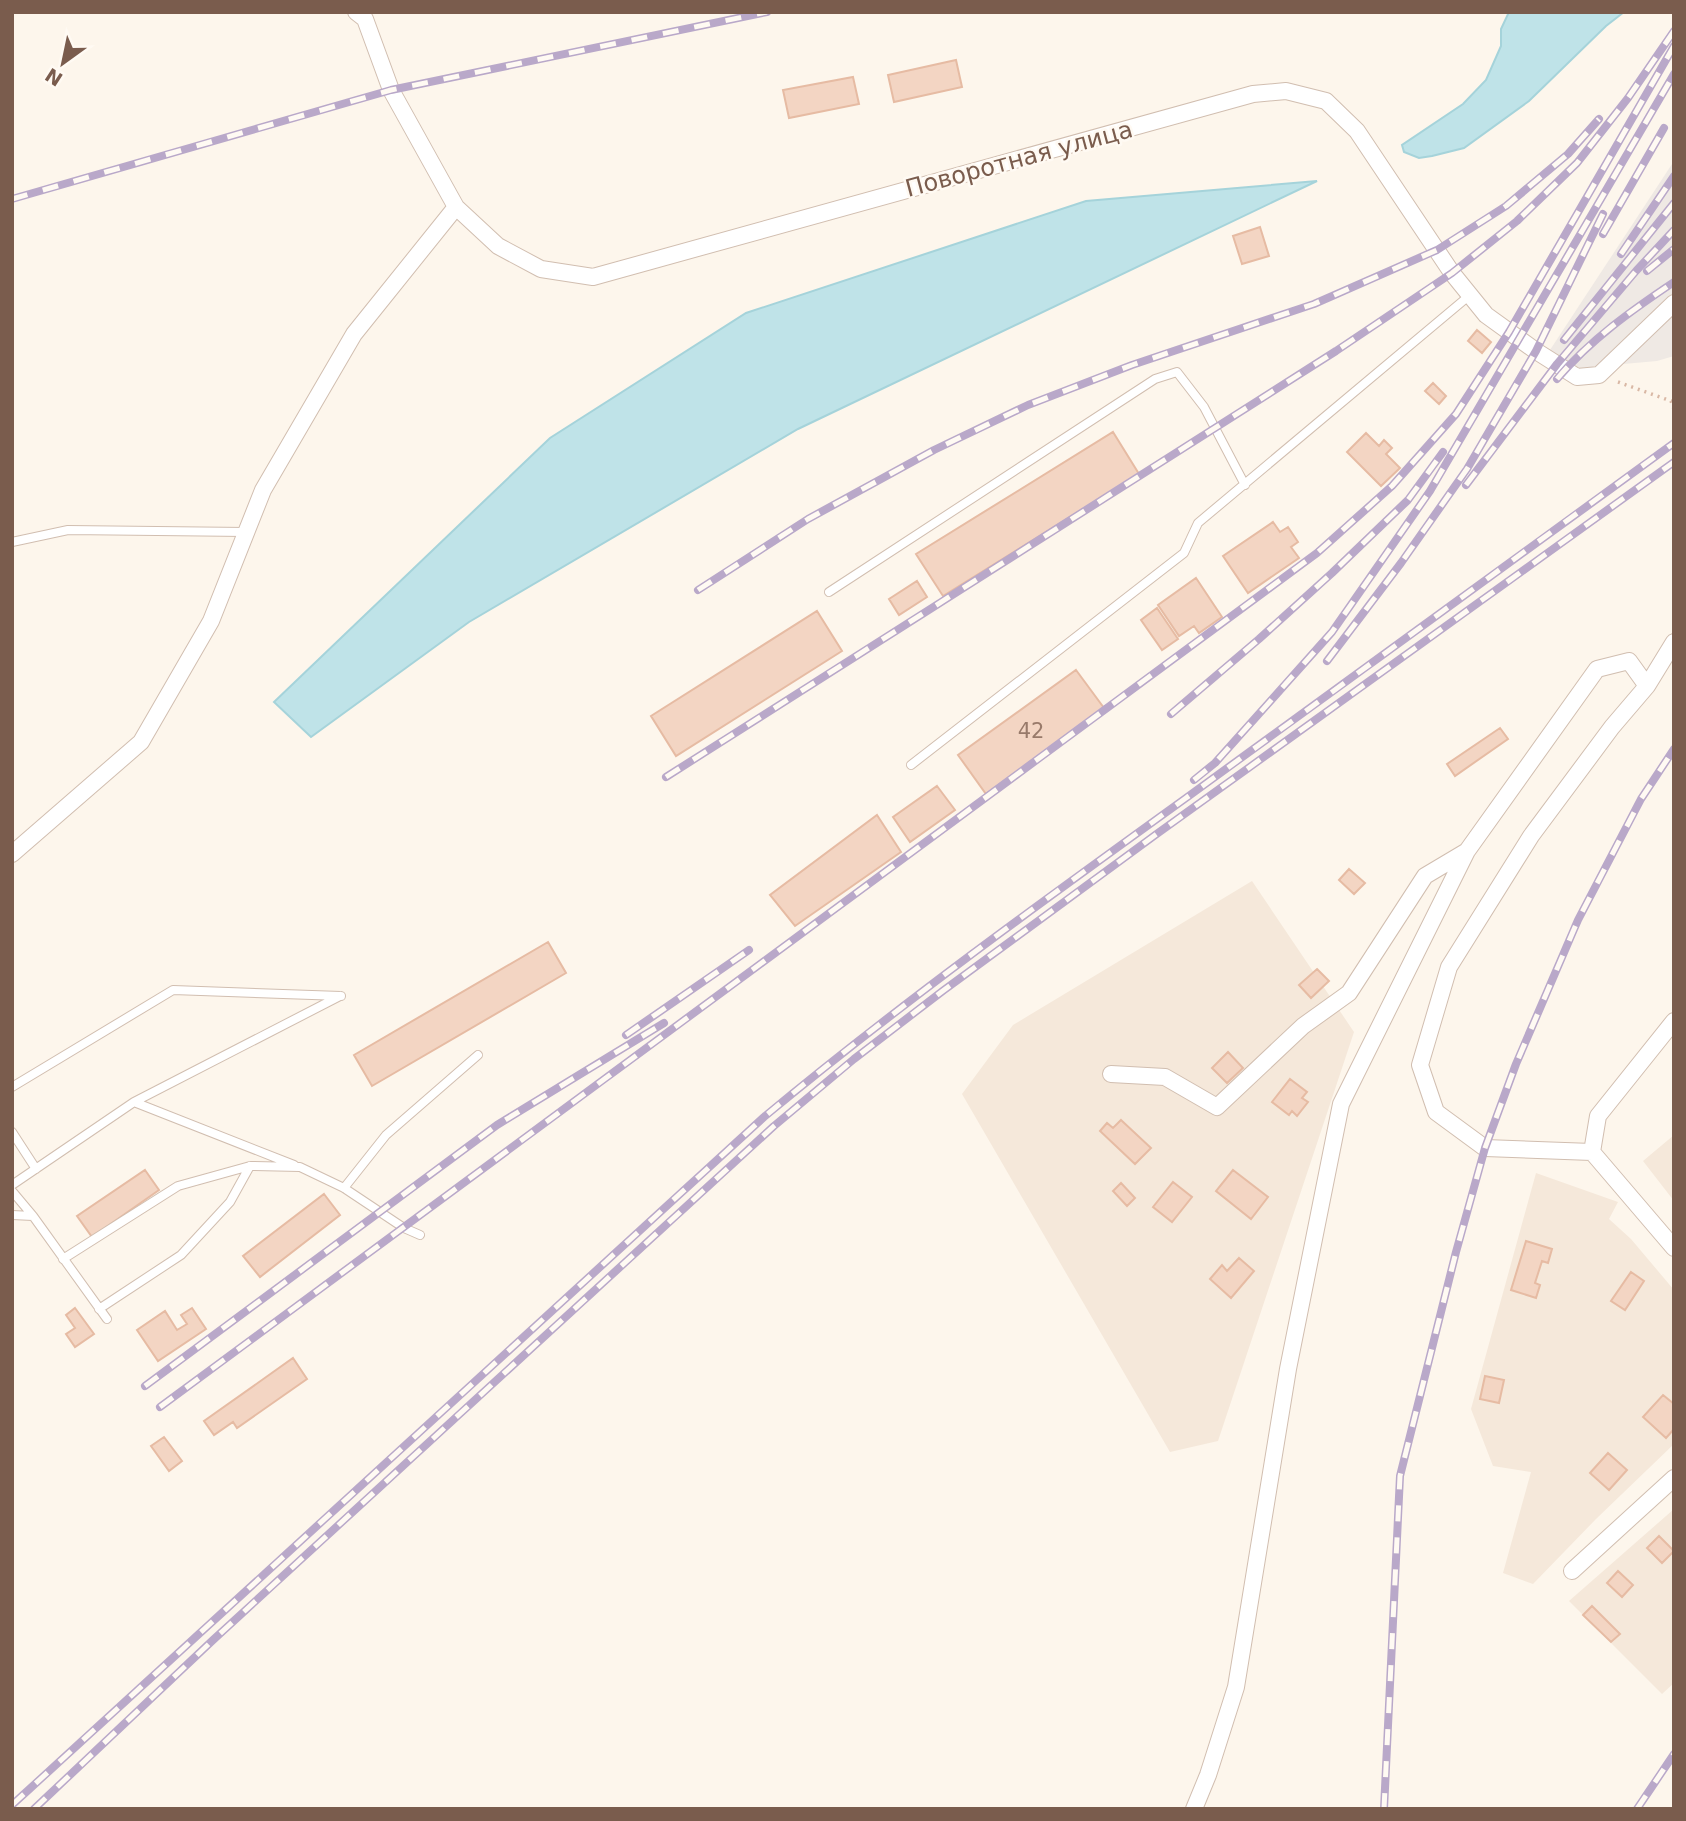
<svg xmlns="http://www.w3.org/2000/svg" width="1686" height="1821" viewBox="0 0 1686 1821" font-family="'DejaVu Sans',sans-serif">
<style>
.residential{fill:#f5e8da}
.industrial{fill:#efe9e4}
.water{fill:#bfe3e8;stroke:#a5d3da;stroke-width:2}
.building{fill:#f3d5c3;stroke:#e6bba3;stroke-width:2}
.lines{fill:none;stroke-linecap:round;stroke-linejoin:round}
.service-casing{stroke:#d1beb0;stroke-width:10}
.minor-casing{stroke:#d1beb0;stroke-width:18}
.path{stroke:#d9b8a5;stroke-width:3.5;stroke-dasharray:2 5;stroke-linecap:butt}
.service{stroke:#fff;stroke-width:8}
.minor{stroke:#fff;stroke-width:16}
.rail-casing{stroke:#b9a8c9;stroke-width:8}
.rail{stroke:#fffaf3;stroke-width:5;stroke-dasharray:16;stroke-linecap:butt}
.labels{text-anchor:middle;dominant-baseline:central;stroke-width:5;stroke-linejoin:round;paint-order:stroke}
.number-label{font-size:21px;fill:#987a6a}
.street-label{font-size:24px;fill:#7a5c4d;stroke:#fffaf3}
</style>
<rect width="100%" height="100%" fill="#fdf6ec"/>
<path class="residential" d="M1252,881L1354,1032L1218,1441L1170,1452L962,1094L1013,1025Z
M1674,1135V1201L1643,1161Z
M1536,1173L1618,1202L1609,1219L1631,1239L1674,1290V1444L1596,1519L1533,1584L1503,1573L1531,1472L1493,1466L1471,1409Z
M1674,1509V1683L1662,1694L1569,1601Z"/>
<path class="industrial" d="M1674,161V356L1657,361L1579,368L1550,350Z"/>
<path class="water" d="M1509,12H1624L1606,26L1529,101L1464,148L1432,156L1419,158L1404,152L1402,145L1463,104L1486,80L1501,46V29Z
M1317,181L798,429L469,622L311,737L274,702L550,438L746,313L1086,201Z"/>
<path class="building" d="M956,60L962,87L894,102L888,75Z
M853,77L859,104L789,118L783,90Z
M1260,227L1269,256L1242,264L1233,236Z
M1477,330L1491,342L1482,353L1468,341Z
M1433,383L1446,396L1439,404L1425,391Z
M1113,432L1139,474L943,596L916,554Z
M1366,433L1379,446L1384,440L1392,448L1386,454L1400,468L1381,486L1347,452Z
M1273,522L1280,532L1288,527L1298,542L1291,547L1299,558L1248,593L1223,556Z
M1196,578L1222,617L1199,633L1194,626L1179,636L1158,605Z
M917,581L927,597L899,615L889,599Z
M1157,608L1178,639L1162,650L1141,620Z
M817,611L842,651L676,756L651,716Z
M1076,670L1104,708L986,794L958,755Z
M1500,728L1508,739L1455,776L1447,764Z
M937,786L955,810L910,842L893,817Z
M877,815L901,852L795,926L770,895Z
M1349,869L1365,883L1354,894L1339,880Z
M548,942L566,973L372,1086L354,1055Z
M1317,969L1329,981L1311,998L1299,985Z
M1228,1052L1243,1068L1227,1083L1212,1068Z
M1290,1079L1307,1092L1302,1098L1308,1102L1297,1116L1292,1111L1289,1115L1272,1102Z
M1121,1120L1151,1148L1135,1164L1100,1131L1107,1123L1113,1128Z
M145,1170L159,1190L92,1237L77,1216Z
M1233,1170L1268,1197L1251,1219L1216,1191Z
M1173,1182L1192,1197L1172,1222L1153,1207Z
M1121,1183L1135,1198L1127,1206L1113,1191Z
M324,1194L340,1215L260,1277L243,1256Z
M1526,1241L1552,1249L1548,1263L1542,1261L1535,1283L1540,1285L1536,1298L1511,1290Z
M1239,1258L1254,1271L1231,1298L1210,1279L1222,1265L1227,1271Z
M1631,1272L1644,1281L1625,1310L1611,1301Z
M75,1308L94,1334L75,1347L66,1334L75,1328L66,1315Z
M192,1308L206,1329L158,1361L137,1330L165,1311L177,1330L187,1324L181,1315Z
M293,1358L307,1379L237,1428L233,1422L214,1435L204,1421Z
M1485,1376L1504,1380L1499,1403L1480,1399Z
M1663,1395L1674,1404V1429L1666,1438L1643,1417Z
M164,1437L182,1461L169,1471L151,1446Z
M1608,1453L1627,1470L1609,1490L1590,1473Z
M1659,1536L1674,1551L1662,1563L1647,1548Z
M1618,1571L1633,1585L1622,1597L1607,1583Z
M1592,1606L1620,1634L1611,1642L1583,1615Z"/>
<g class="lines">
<defs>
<path id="service" d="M12,542L68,530L246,532
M829,592L1155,379L1177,372L1204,407L1245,485
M911,765L1184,553L1198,523L1470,295
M12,1087L173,990L341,996
M134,1102L340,996
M12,1132L36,1169
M12,1185L134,1102L294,1165
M344,1188L386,1135L478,1055
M12,1191L33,1216
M12,1215L33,1216L107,1319
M63,1259L178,1186L250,1166L300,1167L344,1188L404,1228L420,1235
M99,1309L181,1255L230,1202L250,1166"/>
<path id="minor" d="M356,12L365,19L391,90L456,207L498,246L541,269L593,277L1253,94L1286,91L1326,101L1357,131L1452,273L1486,315L1536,351L1577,377L1599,375L1674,303
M1647,686L1674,642
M12,854L141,742L211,621L263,490L354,334L456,207
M1111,1074L1165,1077L1217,1107L1303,1026L1349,993L1425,876L1467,851
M1592,1152L1598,1116L1674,1021
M1592,1152L1674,1248
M1572,1571L1674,1478
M1194,1809L1208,1775L1236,1687L1288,1369L1341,1104L1467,851L1597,669L1629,661L1647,686L1612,727L1531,836L1449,967L1420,1065L1436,1112L1485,1148L1592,1152"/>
</defs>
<use href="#service" class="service-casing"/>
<use href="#minor" class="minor-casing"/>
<path class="path" d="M1618,382L1671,401L1674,409"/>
<use href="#service" class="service"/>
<use href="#minor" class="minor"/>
<defs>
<path id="rail" d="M12,199L391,90L767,12
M1603,234L1664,128
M1621,254L1674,176
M1647,271L1674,249
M1564,340L1674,203
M1557,379C1590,340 1632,310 1674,282
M1466,485L1557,364L1636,271L1674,230
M698,590L808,519L934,450L1028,405L1132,365L1314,304L1437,250L1506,206L1568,154L1599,119
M1327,661L1401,563L1467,469L1536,351L1603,214
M1171,714L1259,639L1332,573L1408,500L1443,452
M666,777L1336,351L1452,273L1517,221L1577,163L1628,98L1674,31
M1194,780L1215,763L1332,632L1430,491L1674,74
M626,1035L749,950
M145,1386L497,1125L664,1023
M160,1407L1317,553L1392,486L1456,414L1509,332L1674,46
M12,1805L764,1117C900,1004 1043,901 1186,798C1349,680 1511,561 1674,443
M34,1809L213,1640L774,1126L854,1059L944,990L1158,833L1674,462
M1384,1809L1400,1476L1456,1252L1485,1148L1516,1064L1578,920L1641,799L1674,749
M1637,1809L1674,1754"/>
</defs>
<use href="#rail" class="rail-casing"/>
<use href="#rail" class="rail"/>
</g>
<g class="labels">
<g class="number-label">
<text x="1031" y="731">42</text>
</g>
<g class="street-label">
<text transform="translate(1019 159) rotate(-15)">Поворотная улица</text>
</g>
</g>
<rect width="1686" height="1821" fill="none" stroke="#7a5c4d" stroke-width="28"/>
<g transform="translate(63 63) rotate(213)" stroke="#fffaf3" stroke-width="5" paint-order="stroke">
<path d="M0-5L12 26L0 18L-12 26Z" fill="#7a5c4d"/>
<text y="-10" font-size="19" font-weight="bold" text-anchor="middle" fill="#7a5c4d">N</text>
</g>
</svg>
